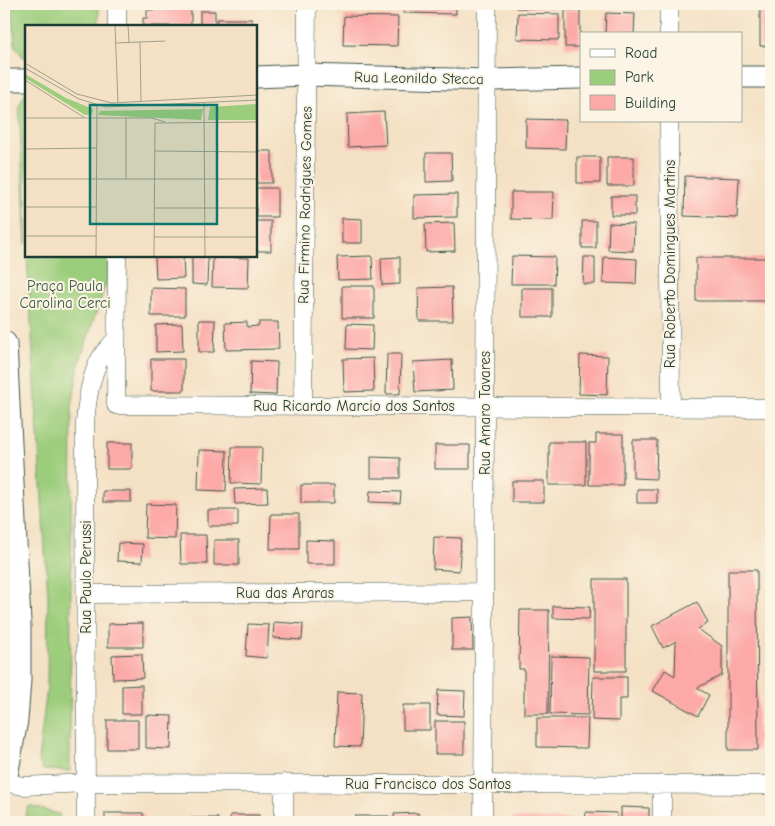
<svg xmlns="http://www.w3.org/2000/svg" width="775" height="826" viewBox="0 0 775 826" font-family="'Comic Neue',sans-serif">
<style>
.green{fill:#9ccd7c;stroke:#5e8558}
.building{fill:#fca9a7}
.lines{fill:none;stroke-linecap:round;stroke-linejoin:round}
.minor-casing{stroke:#3f564a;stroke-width:19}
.tertiary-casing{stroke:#3f564a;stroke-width:23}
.secondary-casing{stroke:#3f564a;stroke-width:27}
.minor{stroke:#fff;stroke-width:18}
.tertiary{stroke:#fff;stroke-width:21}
.secondary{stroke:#fff;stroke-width:25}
.labels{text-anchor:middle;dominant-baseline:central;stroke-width:4;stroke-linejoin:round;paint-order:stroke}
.street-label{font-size:15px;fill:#1f3d34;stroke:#fcf5e5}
.park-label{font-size:15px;fill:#385a42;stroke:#fcf5e5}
.inset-road{fill:none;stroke:#9f9f8b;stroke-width:1}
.view{fill:#0f766e;fill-opacity:0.15;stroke:#0f766e;stroke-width:2.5}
.inset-edge{fill:none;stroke:#1f3d34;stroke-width:2.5}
</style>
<rect width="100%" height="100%" fill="#fcf5e5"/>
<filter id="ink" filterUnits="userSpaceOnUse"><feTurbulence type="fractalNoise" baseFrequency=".02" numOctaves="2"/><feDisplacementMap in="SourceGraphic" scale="10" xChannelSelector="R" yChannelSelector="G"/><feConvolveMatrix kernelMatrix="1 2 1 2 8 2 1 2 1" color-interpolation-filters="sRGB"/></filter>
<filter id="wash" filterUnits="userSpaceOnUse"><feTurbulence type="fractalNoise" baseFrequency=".0096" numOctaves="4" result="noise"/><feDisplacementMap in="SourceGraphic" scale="20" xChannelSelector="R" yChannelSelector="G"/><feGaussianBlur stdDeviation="1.12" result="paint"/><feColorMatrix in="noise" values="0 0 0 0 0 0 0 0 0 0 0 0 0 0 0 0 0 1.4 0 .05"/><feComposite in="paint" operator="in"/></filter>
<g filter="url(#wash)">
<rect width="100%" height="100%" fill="#f4e1c5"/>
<path class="green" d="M12,4H99V26H26V57H23L15,46Z
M25,93H26V244L19,107Z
M27,256H107L108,277L79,364L72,407L70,771L43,770L38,760L47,688L48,598Z
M29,806L59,814L60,822H23Z"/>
<g id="blocks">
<path class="building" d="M403,4H456V14L403,13Z
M516,4H557V8H516Z
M760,6H771V46H760Z
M191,9V26H143V18H147V10Z
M565,10H580V47H565Z
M200,11H215V26H200Z
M518,13L559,14V40L517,39Z
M606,13L635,14L634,34H605Z
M344,16L398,17L397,46L343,45Z
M217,19H252V26H217Z
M384,112L386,145L348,147L347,114Z
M526,119L566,120L565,149L526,148Z
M256,151H272V183H256Z
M426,153H451L452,181L426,182Z
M577,157H600V183H577Z
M607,157H634V186H607Z
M685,176L739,178L737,218L684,216Z
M256,188H277V217H256Z
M511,192H554L553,220L511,219Z
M457,194V217L414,218V195Z
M611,196H635V215H611Z
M342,218L362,219V243H342Z
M256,221H271V251H256Z
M582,221H596V248H582Z
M454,223L455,251L426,252L425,224Z
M609,223L634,224L633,251L608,250Z
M155,256H183L184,278L156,279Z
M192,256H208L207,285L192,284Z
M372,256L373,279L338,280L337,257Z
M512,256L555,257L554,284H511Z
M213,257L249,258L248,288L212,287Z
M400,257V284L382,285L381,258Z
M584,257H595V284H583Z
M604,257L637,259L636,284L603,283Z
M696,258H771V301H696Z
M342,286H374V318H342Z
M452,287L453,321H419L418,288Z
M151,288L185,289V316H151Z
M522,288H552V317H522Z
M199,320H215L214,352H199Z
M247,322V327L259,326V322H278L279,349L226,350L225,323Z
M182,324L183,351L156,352V325Z
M347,324L373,325L372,350L346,349Z
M387,354H401L400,394H386Z
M580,355L608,356L607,395L579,394Z
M373,358L374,391L344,392L343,359Z
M151,359H184V391H151Z
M452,360L453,390L415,392L413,362Z
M251,361L277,362L276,395L250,394Z
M596,434H623V485H589V443H596Z
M633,440H657L656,479L633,478Z
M549,442H586V485H549Z
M107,443H132V469H107Z
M435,445H470V469H435Z
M232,447H262L261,484L231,483Z
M199,450L227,451L226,491L198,490Z
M371,457L400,458V478H371Z
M512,481H544V502H512Z
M301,485H334V503H301Z
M267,488L268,503L235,504L234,489Z
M637,489H657V503H637Z
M103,491H131V502H103Z
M370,491L401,492L400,503L369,502Z
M146,504L176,505L175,539L145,538Z
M208,510H238V526H208Z
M271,514H299V549H270Z
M180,535H206L207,564H181Z
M434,537L461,538L459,571L433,569Z
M214,540H239V565H214Z
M306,540L335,541V564H306Z
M118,543L143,544L142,562L117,561Z
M728,570H757L758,750H728Z
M594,579H626V671H594Z
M697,602L708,623L698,629L722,646V675L697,688L709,695L698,716L653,691L665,670L675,676L676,641L663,648L652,626Z
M553,606L590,607L589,619L553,618Z
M520,610H549L548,714H524V669H519Z
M472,617L473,650H452V618Z
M274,622L303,624L302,640L273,638Z
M143,623V647H108V624Z
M248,624L269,625L267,658L246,656Z
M142,654L143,678L113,679L112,655Z
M551,656L589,657L588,715L550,714Z
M593,677H627V699H619V721L592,720Z
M142,685V714H122V686Z
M438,690L465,691L464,716L437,715Z
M337,692L362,693L360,747L335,746Z
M403,705H430V730H403Z
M146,715L172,716L171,749L146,748Z
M537,718H588L587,748L537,747Z
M107,720H138V749H107Z
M435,721H464V754H435Z
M621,807L649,808V822H621Z
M586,812L617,813V822H585Z
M105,813H143L144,822H105Z
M418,813L419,822H395L394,814Z
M230,815H259V822H230Z
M355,816H389V822H355Z
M190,818H218V822H190Z
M513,818L581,820V822H513Z
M160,819H184V822H160Z"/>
</g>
</g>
<g filter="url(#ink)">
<use href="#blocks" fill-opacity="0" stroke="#3f564a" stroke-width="1"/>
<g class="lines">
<defs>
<path id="minor" d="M117,4V26
M669,4V34
M669,121L671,407
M117,256L116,405L771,408
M303,405L307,4
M86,594L484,592
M4,782L23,786L86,783L771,785
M284,783V822
M662,784V822
M86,822L85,423C87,401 90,377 101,357C105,351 111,345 116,339
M483,822L487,4"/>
<path id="tertiary" d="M256,77L306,75L488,80L581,78
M741,77H771
M4,80H26"/>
<path id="secondary" d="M4,344L18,622V680L15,720L4,781"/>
</defs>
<use href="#minor" class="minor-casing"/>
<use href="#tertiary" class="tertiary-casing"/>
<use href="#secondary" class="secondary-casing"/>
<use href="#minor" class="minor"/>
<use href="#tertiary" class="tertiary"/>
<use href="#secondary" class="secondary"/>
</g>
</g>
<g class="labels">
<g class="street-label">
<text transform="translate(419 78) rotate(1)">Rua Leonildo Stecca</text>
<text transform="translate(305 205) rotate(-89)">Rua Firmino Rodrigues Gomes</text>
<text transform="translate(670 264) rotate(-90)">Rua Roberto Domingues Martins</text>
<text x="354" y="406">Rua Ricardo Marcio dos Santos</text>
<text transform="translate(485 413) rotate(-90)">Rua Amaro Tavares</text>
<text transform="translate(86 577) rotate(-90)">Rua Paulo Perussi</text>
<text x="285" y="593">Rua das Araras</text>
<text x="428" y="784">Rua Francisco dos Santos</text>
</g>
<g class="park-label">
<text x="65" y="286">Praça Paula<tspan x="65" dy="17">Carolina Cerci</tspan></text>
</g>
</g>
<g transform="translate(25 25)">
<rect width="232" height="232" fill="#f4e1c5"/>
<path d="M0,49L41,73L68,84L67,89L60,90L0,53ZM232,79V95H183L185,82ZM178,84L176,95L73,90L75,86Z" fill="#9ccd7c"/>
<path class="inset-road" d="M90,1L93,78M103,1L104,17M115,17L140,16M91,18L115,17L116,76M0,38L52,69L87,78L233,70M0,43L54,74L81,82L233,75M0,55L60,93H127L140,97M179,78L180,232M0,93H59M101,93V154M0,124L72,123M130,126L232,127M0,154H232M0,182H71M129,183H232M0,211H71M129,212H232M71,232L72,80M129,232L130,98L232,97V232"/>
<path class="view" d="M65,80H192V199H65Z"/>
<rect width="232" height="232" class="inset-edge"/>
</g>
<rect width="775" height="826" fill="none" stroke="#fcf5e5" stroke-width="20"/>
<rect x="580" y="32" width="162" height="90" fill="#fcf5e5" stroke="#a4ab9e"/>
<rect x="590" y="49" width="25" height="8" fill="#ffffff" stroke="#a4ab9e"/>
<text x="625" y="58" font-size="15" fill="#1f3d34">Road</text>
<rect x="590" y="70" width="25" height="15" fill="#9ccd7c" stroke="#a4ab9e"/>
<text x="625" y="82" font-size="15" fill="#1f3d34">Park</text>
<rect x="590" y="95" width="25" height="15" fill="#fca9a7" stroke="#a4ab9e"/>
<text x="625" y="108" font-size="15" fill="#1f3d34">Building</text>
</svg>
